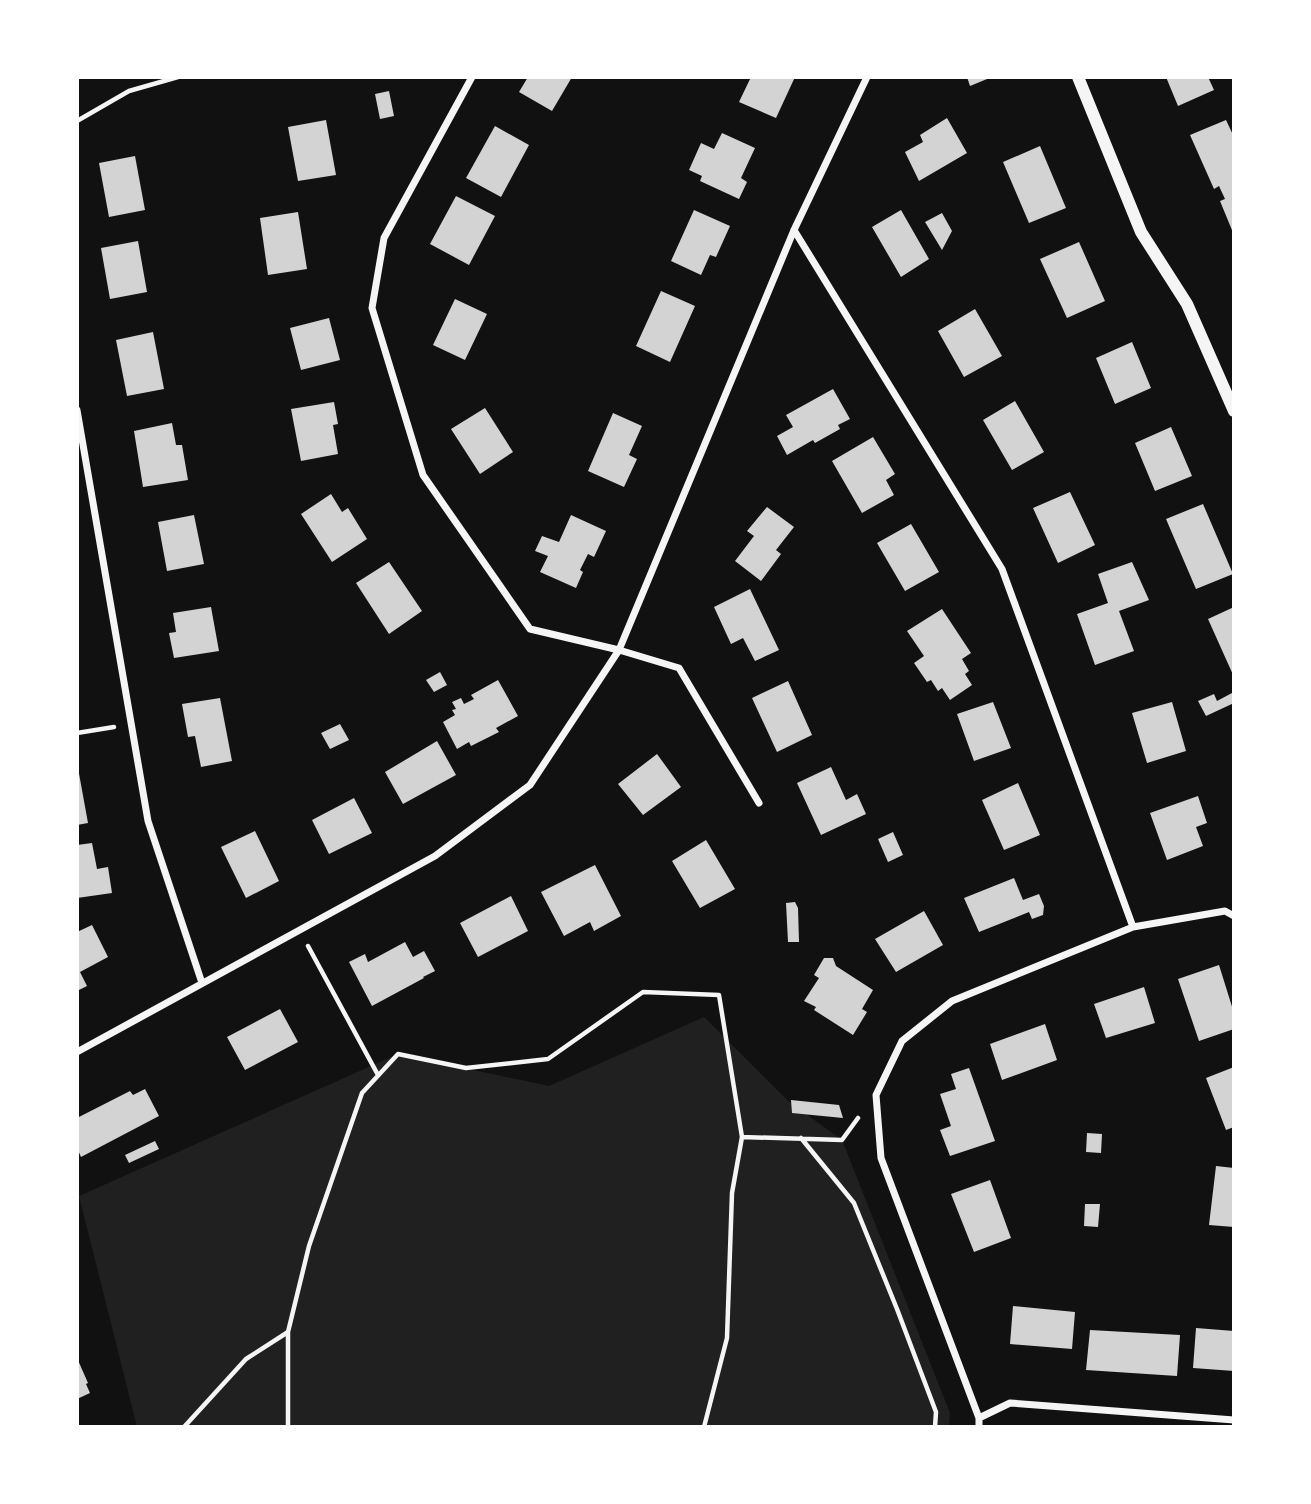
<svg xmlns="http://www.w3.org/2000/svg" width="1311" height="1504" viewBox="0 0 1311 1504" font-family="'IBM Plex Serif',serif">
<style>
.green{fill:#202020}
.building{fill:#d3d3d3}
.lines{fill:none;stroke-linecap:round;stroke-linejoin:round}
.path{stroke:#f5f5f5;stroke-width:4.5}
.minor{stroke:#f5f5f5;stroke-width:7}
.tertiary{stroke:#f5f5f5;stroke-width:12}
</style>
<rect width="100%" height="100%" fill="#111"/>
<path class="green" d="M704,1017L788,1101L842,1140L950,1413L949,1427H137L79,1196L398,1054L549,1086Z"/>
<path class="building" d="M528,77H572L552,111L519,92Z
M751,77H795L776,118L739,102Z
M967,77H992L970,86Z
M1166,77H1208L1214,90L1178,106Z
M389,91L394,116L380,119L375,94Z
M947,118L967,153L919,181L905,152L923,142L920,135Z
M326,120L336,175L298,181L288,127Z
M1226,120L1234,137V235L1220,201L1225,199L1219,186L1214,189L1190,135Z
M495,126L529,145L501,197L466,178Z
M722,133L755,148L741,178L747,182L739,199L700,181L702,176L689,170L701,143L714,149Z
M1040,146L1066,208L1029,223L1003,162Z
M135,156L145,210L109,217L99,163Z
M456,196L495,216L469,265L430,244Z
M694,210L730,226L716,257L710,255L701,275L671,261Z
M901,210L929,259L901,277L872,227Z
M298,212L307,269L268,275L260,218Z
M942,213L952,231L942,250L925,222Z
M138,241L147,292L110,299L101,248Z
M1079,242L1105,301L1067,318L1040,259Z
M661,291L695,306L670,362L636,346Z
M455,299L487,314L465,360L433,345Z
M975,309L1002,356L964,377L938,331Z
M329,318L340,360L301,370L290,328Z
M153,332L164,389L127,396L116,340Z
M1132,342L1151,388L1115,404L1096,358Z
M833,389L850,419L838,425L840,429L815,443L813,440L787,455L777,436L793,427L786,415Z
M1015,401L1044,452L1012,470L983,420Z
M334,402L338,424L333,425L338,454L301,461L291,409Z
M485,408L513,452L480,474L451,429Z
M613,413L642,426L629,455L637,459L624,487L588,471Z
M172,423L176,445H182L188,480L143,487L134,431Z
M1171,427L1192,476L1155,491L1135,443Z
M873,437L895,474L886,480L894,495L862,513L832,461Z
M1070,492L1095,545L1058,563L1033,508Z
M331,494L342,512L348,508L367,539L332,562L301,514Z
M1203,504L1233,574L1196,589L1166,519Z
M767,507L794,527L776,550L781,554L761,581L735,561L754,536L747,531Z
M194,515L204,564L167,571L158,522Z
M571,515L606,531L594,557L588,554L580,570L583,572L576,588L540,572L548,556L535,551L542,536L559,542Z
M911,524L939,572L905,591L877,543Z
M389,562L422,611L389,634L356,583Z
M1132,562L1149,600L1119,611L1134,651L1095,665L1077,614L1108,603L1098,574Z
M750,589L779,650L755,661L743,638L731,644L714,607Z
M211,607L219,651L174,658L169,633L176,632L173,613Z
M1234,607V677L1208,619Z
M942,609L971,653L962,659L969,671L965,674L972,685L950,700L942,688L938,691L931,680L927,682L914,663L924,656L907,631Z
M440,672L447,685L434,692L426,680Z
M498,680L518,716L496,728L499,732L471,746L469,742L457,749L443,722L455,715L452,710L456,709L452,702L461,698L464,704L474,699L471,695Z
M788,681L812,735L777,752L752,698Z
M1232,693L1234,703L1206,716L1198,701L1214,694L1217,701Z
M220,698L232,761L201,767L195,736L188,737L182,704Z
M993,702L1011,748L974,761L957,714Z
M1172,702L1186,751L1147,763L1132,713Z
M340,724L349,740L330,749L321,733Z
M437,741L456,775L403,804L385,772Z
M657,754L681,787L643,815L618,784Z
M831,767L846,800L857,794L866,814L821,835L797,783Z
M77,768H78L88,823L77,825Z
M1018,783L1040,835L1004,850L982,800Z
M1198,796L1207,823L1196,827L1203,846L1167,860L1150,813Z
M354,798L372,833L329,854L312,820Z
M255,831L279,881L246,898L221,847Z
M893,832L903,855L888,862L878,839Z
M706,840L735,889L700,908L672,861Z
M92,843L97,869L108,867L112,893L77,898V845Z
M595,865L621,916L594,931L590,922L564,936L541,892Z
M1014,878L1023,900L1039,894L1044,906L1043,915L1032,919L1029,912L979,932L964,898Z
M511,896L528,931L478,957L460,923Z
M795,902L798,908L799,942H788L786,903Z
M924,911L943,945L896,972L875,939Z
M92,925L108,957L80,972L87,986L77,991V932Z
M405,942L413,957L424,951L435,971L423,977L424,978L372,1006L349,962L365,954L368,962Z
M824,958H833L836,966L873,990L862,1009L867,1012L853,1035L814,1010L816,1007L804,1001L819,978L814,975Z
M1219,965L1234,1013V1029L1199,1041L1178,979Z
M1144,987L1155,1023L1106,1038L1094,1004Z
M280,1009L298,1042L245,1070L227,1037Z
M1045,1024L1057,1060L1002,1080L990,1044Z
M1234,1067V1127L1226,1130L1206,1078Z
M969,1068L995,1141L950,1156L940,1130L951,1126L940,1094L956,1089L951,1074Z
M145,1089L159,1116L81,1157L77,1148V1118L130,1091L133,1095Z
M791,1100L839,1105L843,1118L792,1113Z
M1087,1133L1102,1134L1101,1153L1086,1152Z
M155,1141L159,1149L129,1163L125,1155Z
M1216,1166L1234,1168V1227L1209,1225Z
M990,1180L1011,1238L974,1252L951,1194Z
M1085,1204H1100L1098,1227L1084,1226Z
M1013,1306L1075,1312L1072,1349L1010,1344Z
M1196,1328L1234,1331V1371L1193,1368Z
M1090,1330L1180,1335L1177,1376L1086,1370Z
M77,1358L88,1383L86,1384L90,1393L77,1399Z"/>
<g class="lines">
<path class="path" d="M77,121L129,91L178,77
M77,733L114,727
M308,946L378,1075
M742,1137L842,1140L858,1118
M801,1138L854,1203L897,1309L936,1412L935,1427
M184,1427L246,1359L288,1332
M288,1427V1332L309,1246L362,1093L398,1054L466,1068L548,1059L643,992L719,995L742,1137L732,1193L727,1338L704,1427"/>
<path class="minor" d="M472,77L384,238L372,308L423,475L530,629L619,650L679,668L759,803
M794,230L1002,569L1133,927L952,1001L902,1041L876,1095L881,1158L979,1418V1427
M77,410L148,821L202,983
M1133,927L1225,911L1234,916
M77,1052L435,856L530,785L619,650L794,230L867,77
M979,1418L1010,1403L1234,1420"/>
<path class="tertiary" d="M1078,77L1141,232L1187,304L1234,411"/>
</g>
<rect width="1311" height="1504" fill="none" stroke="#ffffff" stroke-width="158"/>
</svg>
